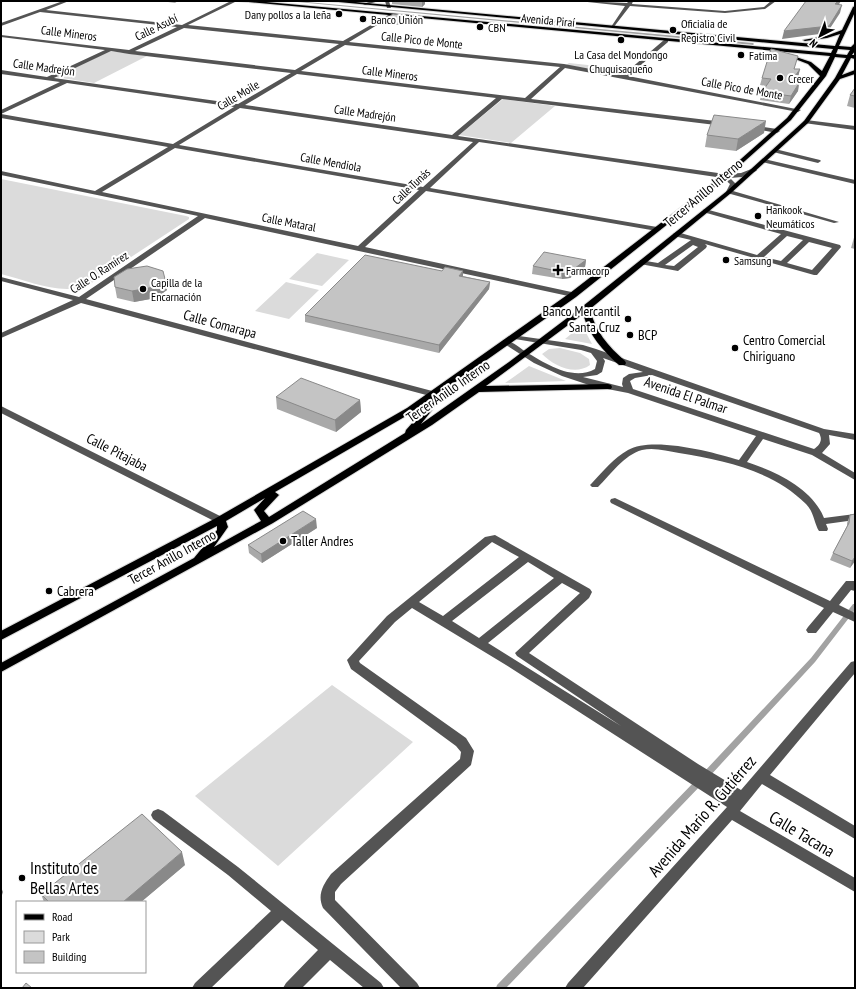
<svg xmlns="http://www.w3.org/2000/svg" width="856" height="989" viewBox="0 0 856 989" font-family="'PT Sans Narrow',sans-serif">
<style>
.green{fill:#dbdbdb}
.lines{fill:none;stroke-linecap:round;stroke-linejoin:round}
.stream{fill:#a2a2a2;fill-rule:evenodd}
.major-casing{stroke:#dbdbdb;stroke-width:2}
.minor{fill:#545454;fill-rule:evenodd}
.major{fill:#000;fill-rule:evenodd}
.wall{fill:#a9a9a9}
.shaded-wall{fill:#898989}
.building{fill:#c4c4c4;stroke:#898989}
.poi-dot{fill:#000;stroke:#fff;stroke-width:1.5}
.labels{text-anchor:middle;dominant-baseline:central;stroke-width:4;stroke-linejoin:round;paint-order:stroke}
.far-poi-label{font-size:12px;fill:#000;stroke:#fff;text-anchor:start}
.far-street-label{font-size:12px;fill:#000;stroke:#fff}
.street-label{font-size:14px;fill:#000;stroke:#fff}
.poi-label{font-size:14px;fill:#000;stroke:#fff;text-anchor:start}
.near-street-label{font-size:17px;fill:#000;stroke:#fff}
.near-poi-label{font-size:17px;fill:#000;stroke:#fff;text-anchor:start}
</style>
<rect width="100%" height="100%" fill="#fff"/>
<path class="green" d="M110,51L147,56L94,83L55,77Z
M569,63L626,69L613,73L566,65Z
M503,99L555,106L511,143L459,135Z
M1,179L186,216L189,217V219L87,286C58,295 29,281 1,274Z
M317,253L349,260L322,286L289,279Z
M286,282L319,290L289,319L255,311Z
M582,325L592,344L565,339Z
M560,348L580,353L589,359L590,365C575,376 554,366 542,354L549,349Z
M529,366L566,381L505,383Z
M332,685L413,742L278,866L195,796Z"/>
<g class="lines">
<path class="stream" d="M287,1H296L753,43L754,44L753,45Z
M853,604H855V610L815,662L709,777L706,778L703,777L702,775L703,773L811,658Z
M700,778L703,779L704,781L703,783L506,988H496L497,985L697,779Z"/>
<defs>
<path id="major" d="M238,1H255L831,53L833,49L328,1H345L835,46L840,34L827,38L805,41L803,40L826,36L842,30L853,7L855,6V12L839,46L851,47L855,43V51L852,55H855V59L851,58L842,75L855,70V74L840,79L808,123L731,193L590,309C595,331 608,346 625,361L626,363L625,365H619C603,351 589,335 583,314L486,386L608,384L611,385L612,387L611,389L479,392L432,425L273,523L1,672V663L194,558L217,530V526L1,640V631L216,518L407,408L570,293L723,175L787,118L820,76L808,64L790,57V55L811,62L822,71L830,56ZM838,49L850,50L847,55L836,54ZM835,57L846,58L835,78L804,121L727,191L583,306L509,362L421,424L433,409L437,395L576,297L727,177L791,120L826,76ZM427,402L422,412L406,430L405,433L269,517L264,511L279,495L275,492L413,412ZM265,498L254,510L261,521L214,547L228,527L226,521Z"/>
</defs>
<use href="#major" class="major-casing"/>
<path class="minor" d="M63,1H69L46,10L182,25L231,1H237L188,25L343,41L390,14L392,16L349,42L564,64L623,75L664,40H668V42L628,76L801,110L798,112L565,68L531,99L724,122L727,124L724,126L502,99L458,136L725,174L741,173L754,168L757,170L756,171L742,177L730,178L736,184L733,191L839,222L834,223L727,193L726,192L730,184L723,178L479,142L430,188L657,227L661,229L657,231L426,191L365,247L576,293L577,295L573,297L205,218L86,299L436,392L437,394L436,396H430L81,303L1,338V333L73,300L1,281V277L79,297L198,216L1,175V171L95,191L168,147L1,118V114L173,144L234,107L67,83L1,114V110L60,82L1,74V70L47,77L105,50L1,37V35L129,50L177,27L40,12L1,26V23ZM184,28L339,44L295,70L135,51ZM345,45L560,67L525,98L301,71ZM111,51L129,54L291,73L238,104L54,78ZM297,74L496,98L452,135L245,105ZM240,108L453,139L473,142L423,187L179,145ZM175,148L419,190L358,246L102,192Z
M372,1H379L365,5L363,4Z
M385,1H389L391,8H387Z
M578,1L627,3L629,1H633L632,4L725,11L764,7L771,1H776L765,9L725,13L630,6L613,28L611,27L625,6Z
M806,120L855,126V130L804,123L803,122Z
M751,125L777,129L780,131L777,133L749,128V126Z
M775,149L820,160L821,161L818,163L773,152V150Z
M764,159L855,180V184L762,162V160Z
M705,209L840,245L841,247L817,275H814L705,244L707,246L706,248L678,271L640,264V260L658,263L691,240L674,236L673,234L677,232L757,255L781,234L703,212V210ZM787,236L803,240L781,261L764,257ZM809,242L832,248L812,270L787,263ZM693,245L698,247L674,266L665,265Z
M512,335L583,345L596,349L824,429L855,434V440L829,435L830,444L822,453L855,473V480L812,455L763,439L747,462C776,472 812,488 824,518L855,514V520L826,524L828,529L827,531H819C814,523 814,512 806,504C773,471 724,460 679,453C667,451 654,447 642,450C624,455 611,474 598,487H592L590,485L592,483C603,471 614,458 628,450C652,436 713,452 739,460L756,436L628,393L592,386L562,376L534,363L503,343L504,341C511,340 518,346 523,350C543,362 572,382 595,369L597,361L591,353L581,350L515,339H512ZM603,358L643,372L629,374L623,378L622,384L623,387L583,377L597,375L602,372L605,361ZM652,375L819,433C823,440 820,445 814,449L633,389L630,381L635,378Z
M1,406L224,518L225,520L220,523L216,522L1,413Z
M615,498L830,601L846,581H854L855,591L851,590L839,605L855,613V622L833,612L816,633H808L806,630L808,627L824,608L611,503L610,501L611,499Z
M495,535L590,589L592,592L589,598L529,653L698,764L741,790L851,662L855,661V673L770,775L855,826V839L762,784L740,811L855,878V892L732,820L583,988H565L568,983L727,807L506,665L412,608L395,622L359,661L360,663L466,738L474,751L471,765L341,884L335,892V900L417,983L420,988H401L323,908C317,895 323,885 331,874L460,759L461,752L456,746L351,669L347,660L387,616L485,537ZM492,542L519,557L443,616L419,602ZM528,562L554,578L479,638L452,621ZM562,583L580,593L515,653L517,656L621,726L488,643Z
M158,809L163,811L238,867L381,983L384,988H364L330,960L302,988H283L286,983L318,950L282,920L211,988H192L195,983L271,911L228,875L153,819L151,815L153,811Z"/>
<use href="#major" class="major"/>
</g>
<path class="wall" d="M161,1H178L175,3Z
M392,1H425V4L422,7L392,4Z
M408,16V18L400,25L389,24V21Z
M795,69H800L798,77L795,82L799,83L798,91L789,104L760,100L762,92L766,86L760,85L762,78Z
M855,88V108L847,106L850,95Z
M764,133L736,151L705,147L707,135Z
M855,234V249L851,248Z
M586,260L585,267L570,278L562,279L532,274L533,266Z
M463,276L490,282L489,289L439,353L305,322V315Z
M165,279L167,290L156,298L134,302L117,298L115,287Z
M276,397L360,400L361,412L336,432L277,409Z
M850,515L855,561L850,568L830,560L833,553L847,526V523Z
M317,528L262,563L249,553L248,545Z
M185,865L141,902H44L41,894Z"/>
<path class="shaded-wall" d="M422,1H425V4L422,7Z
M838,1H841L834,12L835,4Z
M842,5L840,13L827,33L782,39L784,31Z
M408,16V18L400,25V22Z
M800,69L798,77L789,90L791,82Z
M799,83L798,91L789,104L791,96Z
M766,121L764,133L736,151L738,139Z
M586,260L585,267L570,278L562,279V272Z
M463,271V278L459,276Z
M165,279L167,290L156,298L134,302L132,291Z
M490,282L489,289L439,353V345Z
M360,400L361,412L336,432L335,420Z
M316,519L317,528L262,563L261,554Z
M855,557V561L850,568L852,561Z
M182,852L185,865L141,902H123Z
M1,887L3,892L1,898Z"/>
<path class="building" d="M806,1H838L835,4L842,5L829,26L784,31Z
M393,14L408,16L400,22L389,21L390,16Z
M771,49L798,56L794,69H800L791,82L799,83L791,96L762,92L771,79L762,78Z
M855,88V96L850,95Z
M714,115L766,121L738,139L707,135Z
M544,252L586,260L571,271L562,272L533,266Z
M365,255L442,271L445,267L463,271L459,276L490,282L439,345L305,315Z
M147,266L163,271L165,279L154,287L132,291L115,287L114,277L127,269Z
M301,378L360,400L335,420L276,397Z
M303,511L316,519L261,554L248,545Z
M855,514V557L852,561L833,553L849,523L850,515Z
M142,814L182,852L123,902H49L41,894Z
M26,983L32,988H22Z"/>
<g class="poi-dot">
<circle cx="339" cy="14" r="4"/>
<circle cx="363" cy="19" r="4"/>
<circle cx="480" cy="27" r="4"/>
<circle cx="673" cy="30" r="4"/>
<circle cx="621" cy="40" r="4"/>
<circle cx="741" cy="55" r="4"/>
<circle cx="780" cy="78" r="4"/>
<circle cx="758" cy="216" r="4"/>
<circle cx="726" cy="260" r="4"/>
<path d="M556 264h4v4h4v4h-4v4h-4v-4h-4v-4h4z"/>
<circle cx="143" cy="289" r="4"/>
<circle cx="628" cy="319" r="4"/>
<circle cx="630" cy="335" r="4"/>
<circle cx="735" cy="348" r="4"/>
<circle cx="283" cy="541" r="4"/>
<circle cx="49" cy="591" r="4"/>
<circle cx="22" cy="878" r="4"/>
</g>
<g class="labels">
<g class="far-poi-label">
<text x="331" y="14" text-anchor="end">Dany pollos a la leña</text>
<text x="371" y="19">Banco Unión</text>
<text x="681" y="23">Oficialia de<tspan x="681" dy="14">Registro Civil</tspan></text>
<text x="488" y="27">CBN</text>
<text x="621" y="54" text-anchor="middle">La Casa del Mondongo<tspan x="621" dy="14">Chuquisaqueño</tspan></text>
<text x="749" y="55">Fatima</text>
<text x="788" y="78">Crecer</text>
<text x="766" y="209">Hankook<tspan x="766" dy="14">Neumáticos</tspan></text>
<text x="734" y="260">Samsung</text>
<text x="566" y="270">Farmacorp</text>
<text x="151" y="282">Capilla de la<tspan x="151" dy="14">Encarnación</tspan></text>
</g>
<g class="far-street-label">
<text transform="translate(548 20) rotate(5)">Avenida Piraí</text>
<text transform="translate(156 27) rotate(-26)">Calle Asubí</text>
<text transform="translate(69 33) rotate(7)">Calle Mineros</text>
<text transform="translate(422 40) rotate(6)">Calle Pico de Monte</text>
<text transform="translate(44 67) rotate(8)">Calle Madrejón</text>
<text transform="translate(390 73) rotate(7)">Calle Mineros</text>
<text transform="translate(742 88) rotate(10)">Calle Pico de Monte</text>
<text transform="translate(238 95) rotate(-31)">Calle Moile</text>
<text transform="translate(365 113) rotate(8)">Calle Madrejón</text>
<text transform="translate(331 162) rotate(10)">Calle Mendiola</text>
<text transform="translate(411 186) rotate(-43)">Calle Tunás</text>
<text transform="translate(289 222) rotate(11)">Calle Mataral</text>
<text transform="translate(99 272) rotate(-33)">Calle O. Ramírez</text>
</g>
<g class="street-label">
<text transform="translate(703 193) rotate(-40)">Tercer Anillo Interno</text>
<text transform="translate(220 324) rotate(15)">Calle Comarapa</text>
<text transform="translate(448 391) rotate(-35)">Tercer Anillo Interno</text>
<text transform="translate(686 395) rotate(19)">Avenida El Palmar</text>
<text transform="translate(117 452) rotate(27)">Calle Pitajaba</text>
<text transform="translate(172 557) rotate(-29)">Tercer Anillo Interno</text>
</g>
<g class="poi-label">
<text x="620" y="311" text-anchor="end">Banco Mercantil<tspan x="620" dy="16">Santa Cruz</tspan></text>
<text x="638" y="335">BCP</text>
<text x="743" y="340">Centro Comercial<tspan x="743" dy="16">Chiriguano</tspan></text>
<text x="291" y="541">Taller Andres</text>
<text x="57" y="591">Cabrera</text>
</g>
<g class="near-street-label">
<text transform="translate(702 816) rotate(-49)">Avenida Mario R. Gutiérrez</text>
<text transform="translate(802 834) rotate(31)">Calle Tacana</text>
</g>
<g class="near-poi-label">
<text x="30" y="868">Instituto de<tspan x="30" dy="20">Bellas Artes</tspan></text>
</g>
</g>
<rect width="856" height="989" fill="none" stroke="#000000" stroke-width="4"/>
<rect x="16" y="901" width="130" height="72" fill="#ffffff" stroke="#999999"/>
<rect x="24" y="914" width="20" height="6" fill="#000000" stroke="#999999"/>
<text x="52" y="921" font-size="12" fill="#000000">Road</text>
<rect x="24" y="931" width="20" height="12" fill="#dbdbdb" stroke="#999999"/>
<text x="52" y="941" font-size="12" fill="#000000">Park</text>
<rect x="24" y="951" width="20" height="12" fill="#c4c4c4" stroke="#999999"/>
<text x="52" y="961" font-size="12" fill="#000000">Building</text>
<g transform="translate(820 36) rotate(222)" stroke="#ffffff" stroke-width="3" paint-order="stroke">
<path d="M0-3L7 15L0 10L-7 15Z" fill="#000000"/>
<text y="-6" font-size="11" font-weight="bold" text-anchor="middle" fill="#000000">N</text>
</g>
</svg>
